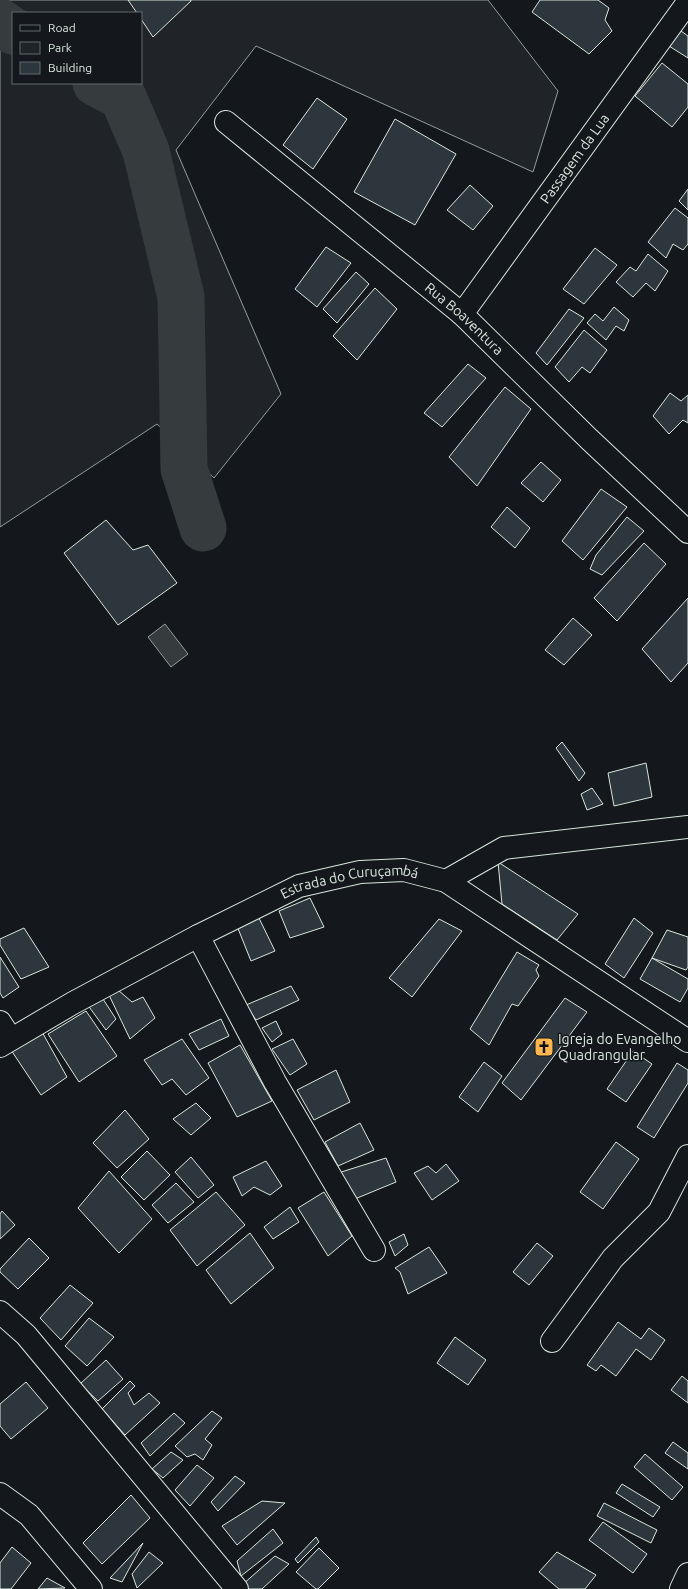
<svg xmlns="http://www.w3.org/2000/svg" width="688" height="1589" viewBox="0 0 688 1589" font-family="Ubuntu,sans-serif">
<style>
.green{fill:#202428;stroke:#939e99;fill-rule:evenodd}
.water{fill:#363b3e;stroke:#939e99}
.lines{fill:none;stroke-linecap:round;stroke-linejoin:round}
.river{stroke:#363b3e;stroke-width:47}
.building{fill:#2c363c;stroke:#d8e6dc}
.minor-casing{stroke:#d8e6dc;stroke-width:24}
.minor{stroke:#14181c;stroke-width:22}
.labels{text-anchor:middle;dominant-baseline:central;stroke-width:3;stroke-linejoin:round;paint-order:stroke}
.street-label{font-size:14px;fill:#d8e6dc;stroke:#14181c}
.poi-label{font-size:14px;fill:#d8e6dc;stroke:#14181c;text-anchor:start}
</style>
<rect width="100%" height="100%" fill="#14181c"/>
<path class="green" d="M0,0H488L558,91L533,172L256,46L176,150L281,394L214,478L157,424L0,527ZM13,13H141V83H13Z"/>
<path class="water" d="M165,624L188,654L171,667L148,637Z"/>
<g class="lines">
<path class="river" d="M0,22L13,31
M96,83L123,97L146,151L181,297L184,469L203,528"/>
</g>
<path class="building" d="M128,0H191V1L153,37L141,19V13H137Z
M540,0H598L609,8L605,20L612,31L589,54L532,12Z
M681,31L688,36V58L669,46Z
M662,63L688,84V107L672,127L635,96Z
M317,98L347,119L313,169L283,145Z
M395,119L456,154L415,225L354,192Z
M470,185L493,206L473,230L447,210Z
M688,189V210L679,201Z
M675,208L688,218V244L683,250L673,244L666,258L648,242Z
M326,247L351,263L317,307L295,289Z
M595,248L617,265L584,304L563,289Z
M648,254L668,271L655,291L646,283L633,297L616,282L630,267L636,271Z
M356,272L369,284L337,323L323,309Z
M375,288L397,309L357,360L333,336Z
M614,307L629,320L624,331L616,326L606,340L587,323L595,314L603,321Z
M569,309L584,318L547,365L536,353Z
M584,330L607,350L590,373L582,367L569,382L555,367Z
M468,364L486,378L442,427L424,413Z
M505,387L531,409L477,486L449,457Z
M670,393L681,401L688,395V423L683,420L669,434L653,416Z
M541,462L561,480L543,502L521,483Z
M601,489L627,507L583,560L562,541Z
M507,507L530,528L515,548L491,527Z
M627,517L644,531L602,575L590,569L596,555Z
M106,520L133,550L148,545L177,583L118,625L64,553Z
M644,543L666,564L617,621L594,598Z
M688,598V663L671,682L642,649Z
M573,618L592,635L564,665L545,650Z
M562,742L585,773L579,781L556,748Z
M646,763L652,797L614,806L608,773Z
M592,788L603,804L587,810L581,794Z
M498,862L578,914L557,940L502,904Z
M310,898L324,927L290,938L279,911Z
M257,914L275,951L251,961L237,926Z
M634,918L653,933L624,978L605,964Z
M439,919L462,931L412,997L389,978Z
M24,928L49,967L21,979L0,945V939Z
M667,930L688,937V967L686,970L652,958Z
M517,952L539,965L536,970L539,976L518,1006L512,1004L489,1045L470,1029Z
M0,957L19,987L3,998L0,993Z
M652,958L688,979V988L680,1002L640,979Z
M291,986L299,1000L256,1020L246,1005Z
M118,990L132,1002L143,997L155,1018L130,1039L109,995Z
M101,996L116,1019L106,1030L87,1004Z
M565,998L587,1012L521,1100L502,1083Z
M86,1011L117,1056L79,1082L48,1034Z
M221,1019L229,1036L199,1050L189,1034Z
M276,1021L282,1034L272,1042L262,1028Z
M41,1030L67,1077L41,1095L11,1050Z
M182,1039L209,1078L186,1095L172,1079L162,1085L144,1060Z
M293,1039L307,1064L290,1075L272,1049Z
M240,1045L272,1101L237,1117L208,1063Z
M633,1051L652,1064L626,1102L607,1089Z
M484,1062L502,1076L478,1112L459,1097Z
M677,1063L688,1070V1083L654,1138L637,1127Z
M336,1070L350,1102L314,1120L297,1090Z
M196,1103L211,1118L191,1135L173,1119Z
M125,1110L149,1139L117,1168L93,1143Z
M360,1123L374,1150L338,1166L325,1142Z
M616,1142L639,1159L603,1209L580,1192Z
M147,1151L170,1175L144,1200L121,1177Z
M191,1157L214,1185L198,1198L175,1172Z
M386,1158L396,1182L350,1201L338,1173Z
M266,1161L282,1186L270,1195L254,1187L242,1196L233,1177Z
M446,1164L459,1181L432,1200L414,1173L428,1166L436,1173Z
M109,1171L152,1219L119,1253L78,1208Z
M176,1183L194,1202L168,1223L152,1205Z
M216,1192L245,1225L197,1266L170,1230Z
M324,1192L352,1236L328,1256L298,1208Z
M290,1207L299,1222L273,1239L264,1227Z
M2,1211L15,1225L0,1239V1214Z
M250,1233L274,1268L231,1304L206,1270Z
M404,1234L408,1245L395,1256L389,1242Z
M29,1238L49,1258L18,1289L0,1272V1269Z
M537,1243L553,1256L529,1285L513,1272Z
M429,1247L447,1273L408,1294L400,1272L395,1268Z
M70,1285L93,1303L61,1340L40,1318Z
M89,1318L114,1337L87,1366L65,1346Z
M618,1322L641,1339L649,1328L665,1340L651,1360L636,1349L616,1376L601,1365L596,1371L587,1365Z
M455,1337L486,1360L468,1385L437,1363Z
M106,1360L123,1379L98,1401L80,1384Z
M682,1376L688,1381V1403L671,1390Z
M130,1381L135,1386L128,1393L134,1405L149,1393L160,1403L125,1435L102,1409Z
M26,1382L48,1408L11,1439L0,1426V1404Z
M212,1411L222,1418L205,1439L212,1445L203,1460L195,1454L187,1457L175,1446Z
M174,1413L185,1423L150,1456L141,1443Z
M673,1442L688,1453V1469L665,1453Z
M171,1452L183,1460L163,1478L152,1469Z
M645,1454L683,1487L672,1500L634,1467Z
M197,1465L214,1478L190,1506L175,1490Z
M235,1476L245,1483L218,1511L211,1502Z
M622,1484L660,1507L653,1517L616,1493Z
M131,1495L150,1518L102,1564L83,1543Z
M262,1501L285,1503L237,1545L222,1526Z
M604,1503L657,1530L651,1543L597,1516Z
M603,1522L647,1554L633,1573L589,1540Z
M273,1529L283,1543L241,1576L237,1561Z
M316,1537L319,1542L298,1563L295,1559Z
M143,1543L122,1582L110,1578Z
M12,1547L31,1563L11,1589H0V1563Z
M319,1548L339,1568L318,1589H316L296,1572Z
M149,1552L163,1563L137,1588L132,1574Z
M557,1552L596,1575L585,1589H559L539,1572Z
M275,1556L289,1564L262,1589H245L242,1585Z
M47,1578L65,1588L38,1589Z"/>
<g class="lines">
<defs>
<g id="minor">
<path id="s1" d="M226,122L462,314L589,439L688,532"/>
<path id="s2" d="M462,314L688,2"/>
<path d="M446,881L504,848L688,827"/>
<path d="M198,936L275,1082L374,1250"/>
<path d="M0,1022L11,1039"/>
<path id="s3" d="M0,1046L73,1003L198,936L299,886L360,872L404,870L446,881L688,1041"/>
<path d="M0,1312L26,1335L237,1589"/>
<path d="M552,1341L613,1258L659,1212L688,1156"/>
<path d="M0,1494L29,1515L91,1589"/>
<path d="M681,1589L688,1574"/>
</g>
</defs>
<use href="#minor" class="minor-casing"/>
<use href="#minor" class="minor"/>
</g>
<defs>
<symbol id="church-square" viewBox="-11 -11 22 22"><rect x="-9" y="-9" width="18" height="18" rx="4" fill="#ffb74d" stroke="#14181c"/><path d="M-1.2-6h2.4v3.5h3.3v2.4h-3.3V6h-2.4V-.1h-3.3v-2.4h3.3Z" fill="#111"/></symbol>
</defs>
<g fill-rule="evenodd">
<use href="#church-square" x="533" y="1036" width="22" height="22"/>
</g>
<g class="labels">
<g class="street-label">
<text stroke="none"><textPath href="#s2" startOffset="192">Passagem da Lua</textPath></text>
<text stroke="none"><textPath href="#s1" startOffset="309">Rua Boaventura</textPath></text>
<text stroke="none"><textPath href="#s3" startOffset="390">Estrada do Curuçambá</textPath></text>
</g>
<g class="poi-label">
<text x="558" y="1039">Igreja do Evangelho<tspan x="558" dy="16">Quadrangular</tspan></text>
</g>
</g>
<rect x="12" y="12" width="130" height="72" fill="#14181c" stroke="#626a69"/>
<rect x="20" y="25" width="20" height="6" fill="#14181c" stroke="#626a69"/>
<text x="48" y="32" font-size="12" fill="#d8e6dc">Road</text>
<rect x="20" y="42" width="20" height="12" fill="#202428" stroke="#626a69"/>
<text x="48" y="52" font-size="12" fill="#d8e6dc">Park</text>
<rect x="20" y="62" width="20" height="12" fill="#2c363c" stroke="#626a69"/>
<text x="48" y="72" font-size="12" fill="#d8e6dc">Building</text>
</svg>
